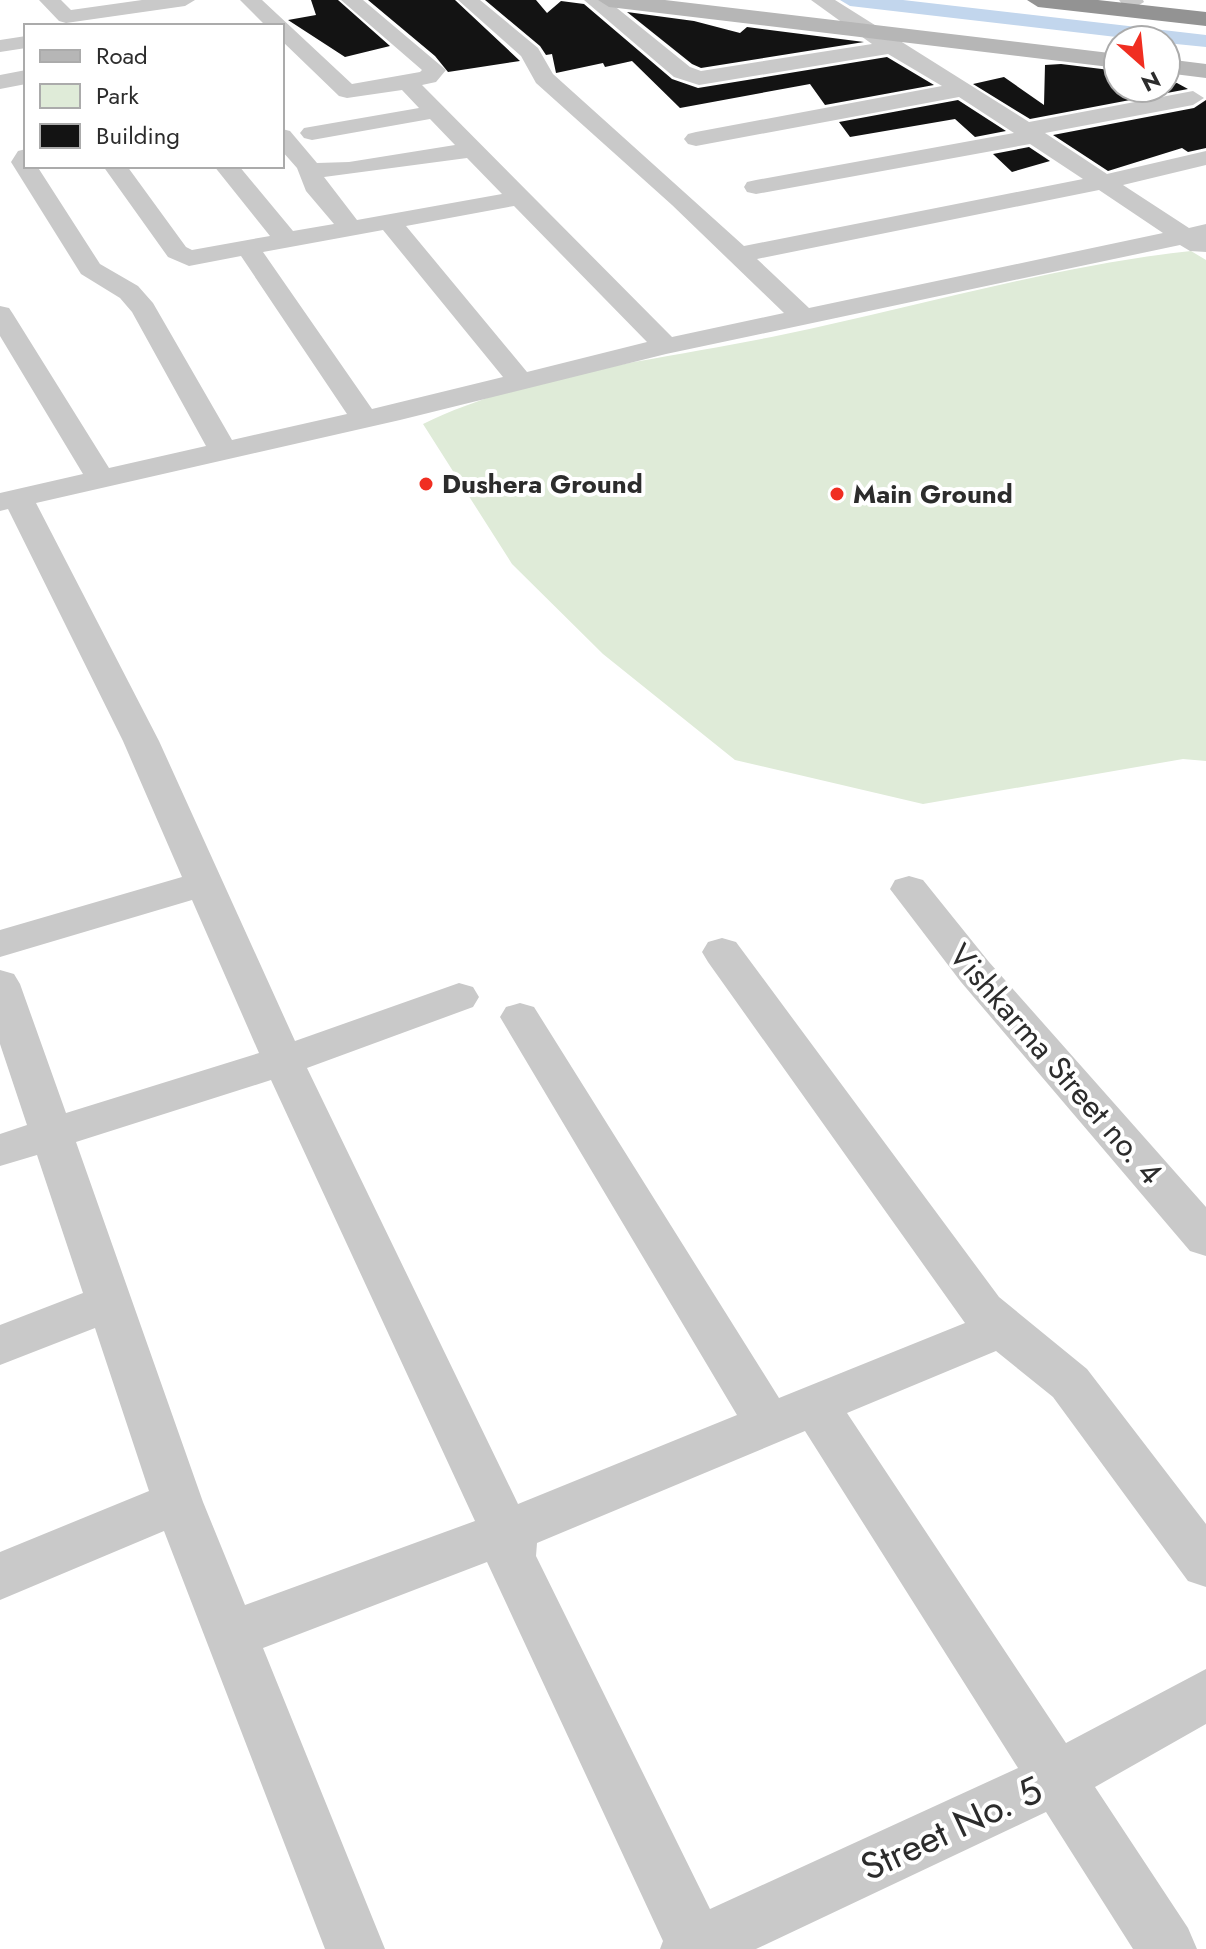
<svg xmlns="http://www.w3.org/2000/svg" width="1206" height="1949" viewBox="0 0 1206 1949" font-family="Jost,sans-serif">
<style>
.green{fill:#dfebd8}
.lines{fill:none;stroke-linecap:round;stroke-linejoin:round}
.canal{fill:#c2d6ed;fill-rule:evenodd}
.building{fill:#131313}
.street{fill:#c9c9c9;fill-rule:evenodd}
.secondary{fill:#b6b6b6;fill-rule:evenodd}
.highway{fill:#939393;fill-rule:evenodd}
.poi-dot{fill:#f02e21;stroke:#fff;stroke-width:3}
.labels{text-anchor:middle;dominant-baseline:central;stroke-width:8;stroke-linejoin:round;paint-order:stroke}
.far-poi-label{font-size:26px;font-weight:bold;fill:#2c2c2c;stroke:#fff;text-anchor:start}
.street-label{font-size:32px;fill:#2c2c2c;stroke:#fff}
.near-street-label{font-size:38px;fill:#2c2c2c;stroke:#fff}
</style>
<rect width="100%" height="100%" fill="#fff"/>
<path class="green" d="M1191,251L1206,260V761L1183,759L923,804L735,760L603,654L512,564L423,424C533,371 662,360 781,335C917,307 1053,266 1191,251Z"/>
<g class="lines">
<path class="canal" d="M840,0H903L1206,35V47L1166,43V40H1142L850,6Z"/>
</g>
<path class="building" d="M311,0H338L390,46L345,57L288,20L316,15Z
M368,0H455L520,61L448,72L435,56Z
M485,0H536L547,13L561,1L584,4L672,79L698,88L887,57L934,85L825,105L810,84L680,108L632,61L605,67L603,63L556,73L552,54L546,55L540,46Z
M627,12L694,21L740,33L747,27L864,42L701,68L692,64Z
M1061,64L1118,71V88H1166V84L1177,83L1188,89L1030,119L973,84L1004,77L1044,105L1045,65Z
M958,100L1006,131L975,137L955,119L850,137L839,122Z
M1206,100V148L1188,152L1182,148L1108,171L1053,135L1194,108Z
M1029,147L1050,161L1012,172L993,154Z"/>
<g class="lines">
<path class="street" d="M39,0H61L71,10L142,0H195L185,6L66,23L59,21Z
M240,0H262L352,84L420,72L422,70L341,0H363L446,70L436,82L422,85L672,337L784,313L672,205L536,83L521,56L458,0H480L538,48L553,74L744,246L1083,179L1030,144L756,194L747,192L744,187L747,182L756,180L1014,133L959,97L696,146L688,144L684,139L688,134L696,132L942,86L888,54L699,85L674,77L584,0H607L690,67L701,71L872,44L811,0H835L1029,122L1193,91L1204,98L1193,105L1045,133L1107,174L1206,151V165L1123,185L1189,228L1206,224V252L1190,251L1180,245L666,354L400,420L36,503L159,741L295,1041L459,983L473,987L479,997L473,1007L307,1068L518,1504L737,1415L500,1017L506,1007L520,1003L534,1007L779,1398L965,1323L708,962L702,952L708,942L722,938L736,942L999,1297L1087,1369L1206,1524V1587L1188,1581L1053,1397L996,1351L847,1413L1066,1743L1206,1669V1724L1095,1787L1188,1928L1197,1949H1133L1046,1812L756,1949H660L663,1941L487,1562L263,1648L385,1949H325L164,1531L0,1600V1552L149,1491L95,1328L0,1365V1325L83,1293L37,1155L0,1166V1134L27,1125L0,1044V970L14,974L20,984L66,1113L259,1053L192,900L0,957V930L182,877L123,741L8,509L0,511V493L83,474L0,336V306L9,308L13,314L109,468L206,446L132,312L120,298L81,274L11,162L18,151L26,149V166H37L100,264L138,286L153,303L232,440L347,414L241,256L189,266L168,257L103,166H127L186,247L192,250L270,236L214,166H239L293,231L334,224L306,191L297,168L282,151V129L290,131L317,163L349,162L455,145L430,119L312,140L304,138L300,133L304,128L419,108L402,90L347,98L339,96L282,41V26H266ZM467,158L502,194L357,220L324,177ZM1099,190L1163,233L809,308L757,259ZM514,206L647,342L527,372L406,226ZM383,230L503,377L372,409L263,252ZM271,1080L475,1521L245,1605L203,1502L76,1142ZM805,1431L1018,1768L710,1909L536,1556L537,1543Z
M1119,0H1143L1144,2L1134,8L1122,4Z
M26,36V48L0,52V40Z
M26,70V84L0,89V75Z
M909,876L923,880L989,962L1206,1207V1256L1190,1251L961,982L890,889L895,880Z"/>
<path class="secondary" d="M598,0H665L1118,54V68L609,7Z
M1166,59L1206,64V78L1166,73Z"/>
<path class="highway" d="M1027,0H1098L1206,12V26L1038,7Z"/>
</g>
<g class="poi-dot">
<circle cx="426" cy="484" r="8"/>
<circle cx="837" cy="494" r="8"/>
</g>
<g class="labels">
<g class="far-poi-label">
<text x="442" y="484">Dushera Ground</text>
<text x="853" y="494">Main Ground</text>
</g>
<g class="street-label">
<text transform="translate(1056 1064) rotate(49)">Vishkarma Street no. 4</text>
</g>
<g class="near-street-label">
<text transform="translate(951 1828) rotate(-25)">Street No. 5</text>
</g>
</g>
<rect x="24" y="24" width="260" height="144" fill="#ffffff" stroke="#ababab" stroke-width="2"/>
<rect x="40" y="50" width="40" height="12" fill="#b6b6b6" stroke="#ababab" stroke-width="2"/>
<text x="96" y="64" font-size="24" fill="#2c2c2c">Road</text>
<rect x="40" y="84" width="40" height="24" fill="#dfebd8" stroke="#ababab" stroke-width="2"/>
<text x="96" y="104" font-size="24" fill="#2c2c2c">Park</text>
<rect x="40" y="124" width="40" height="24" fill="#131313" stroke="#ababab" stroke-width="2"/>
<text x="96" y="144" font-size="24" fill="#2c2c2c">Building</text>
<g transform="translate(1142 64) rotate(153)"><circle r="38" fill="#ffffff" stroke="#ababab" stroke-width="2"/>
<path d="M0-6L14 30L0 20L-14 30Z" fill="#f02e21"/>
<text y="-12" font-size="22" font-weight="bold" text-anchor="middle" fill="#2c2c2c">N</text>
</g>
</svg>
